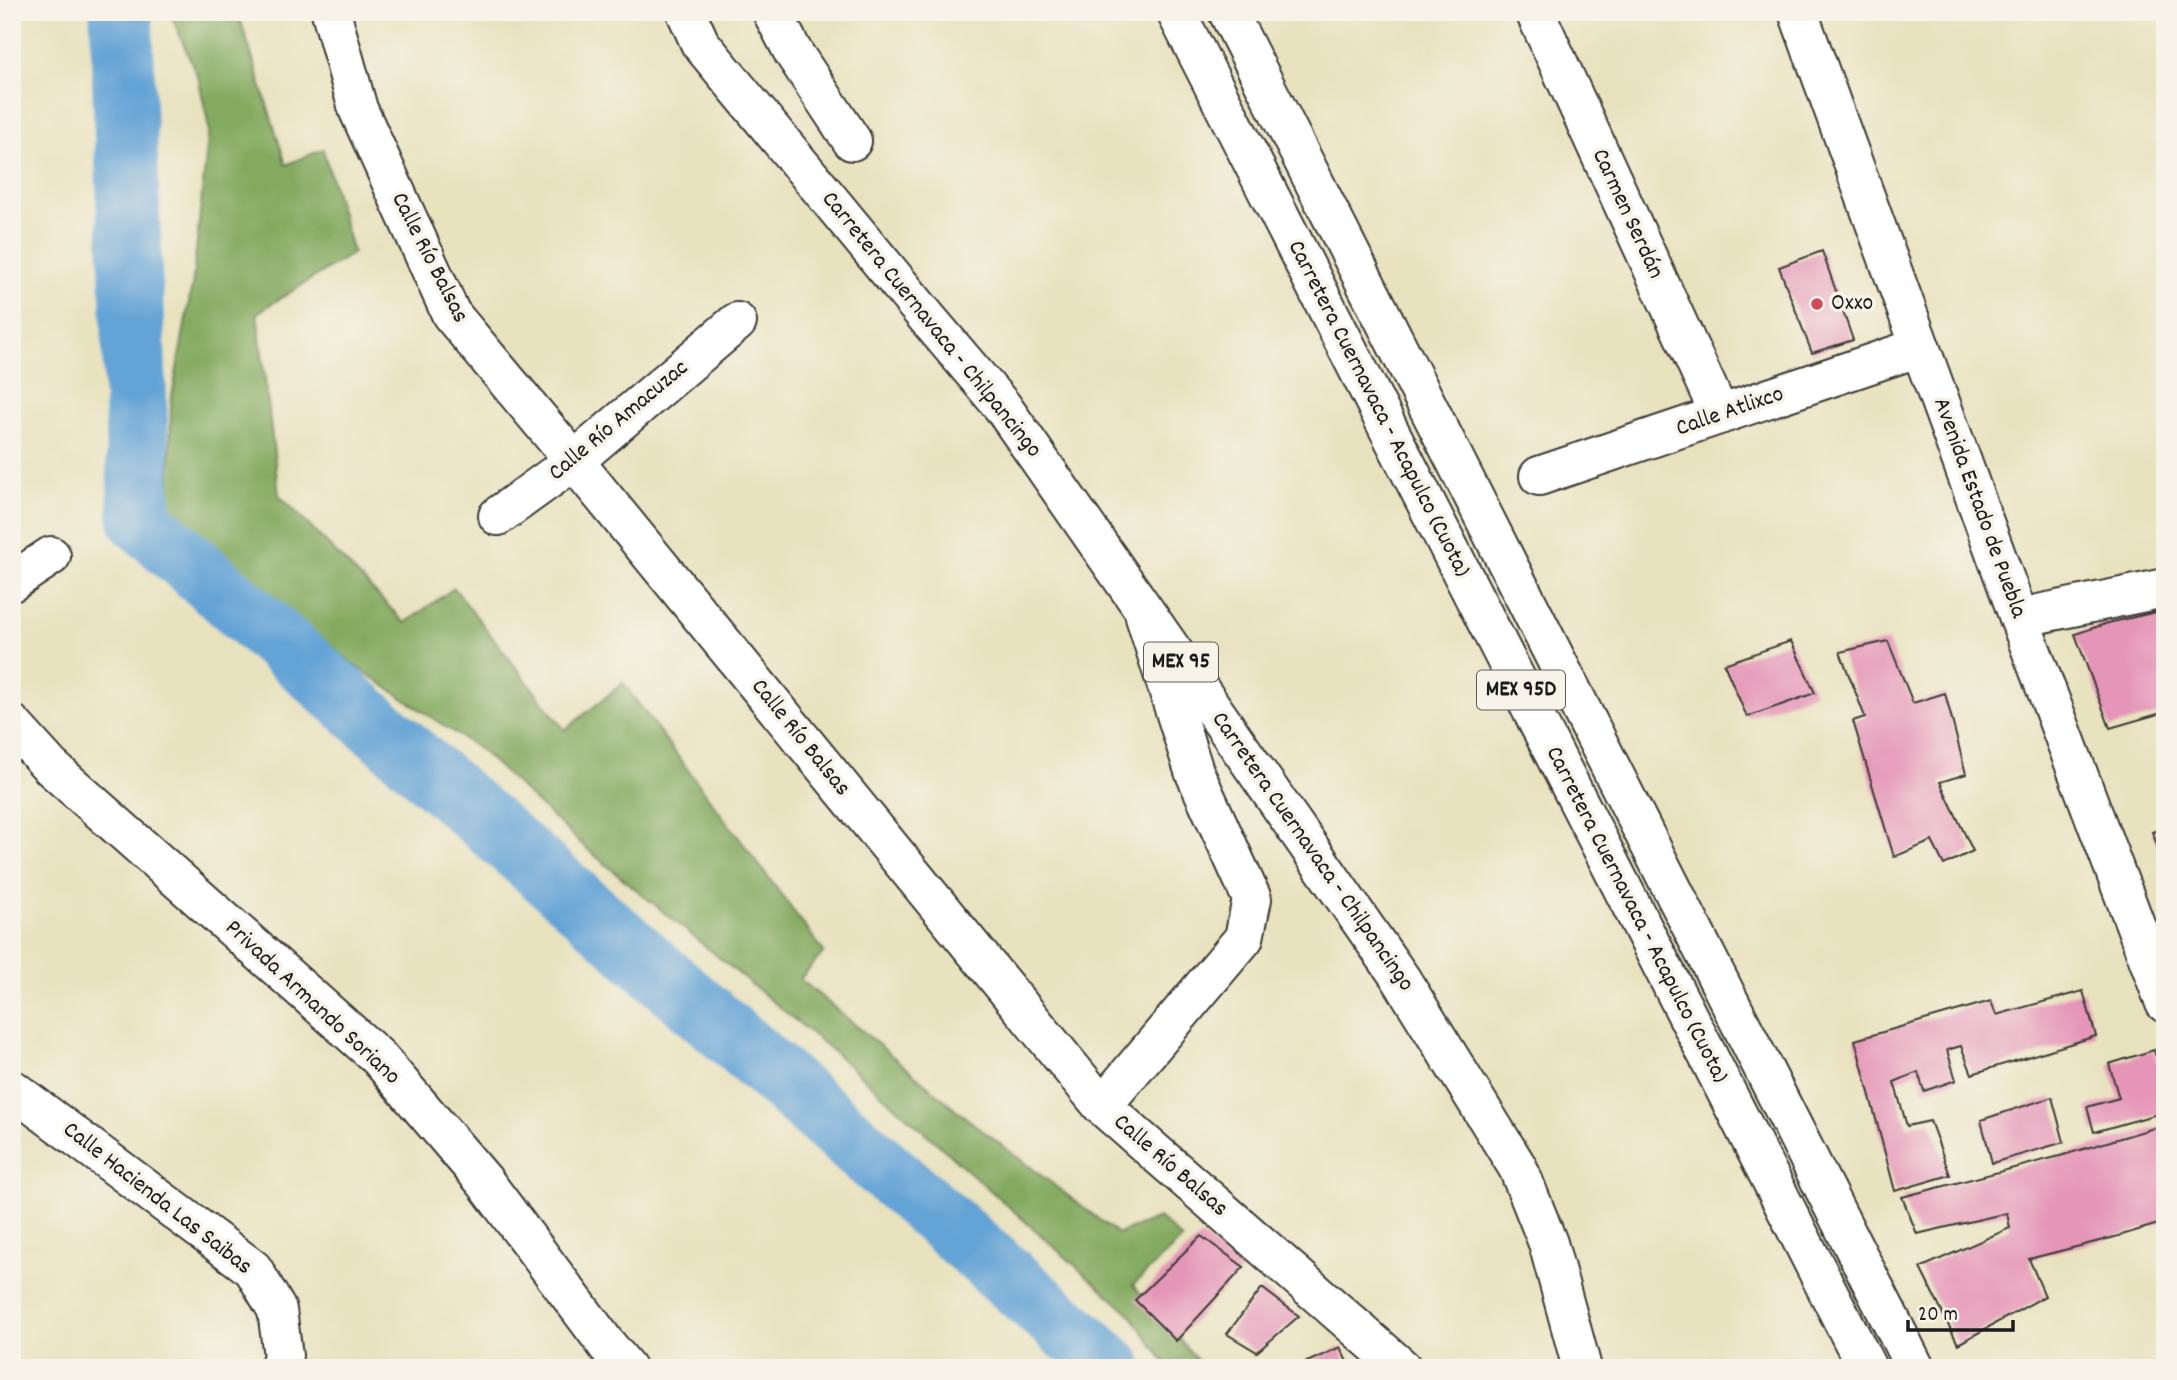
<svg xmlns="http://www.w3.org/2000/svg" width="2177" height="1380" viewBox="0 0 2177 1380" font-family="Dekko,sans-serif">
<style>
.forest{fill:#84aa60;stroke:#50633e;stroke-width:2}
.lines{fill:none;stroke-linecap:round;stroke-linejoin:round}
.river{stroke:#64a3d6;stroke-width:63}
.building{fill:#e596b8}
.street-casing{stroke:#3b3a34;stroke-width:42}
.secondary-casing{stroke:#3b3a34;stroke-width:42}
.primary-casing{stroke:#3b3a34;stroke-width:42}
.highway-casing{stroke:#3b3a34;stroke-width:42}
.street{stroke:#fff;stroke-width:38}
.secondary{stroke:#fff;stroke-width:38}
.primary{stroke:#fff;stroke-width:38}
.highway{stroke:#fff;stroke-width:38}
.poi-dot{fill:#d1495b;stroke:#f7f3e8;stroke-width:2.5}
.labels{text-anchor:middle;dominant-baseline:central;stroke-width:7;stroke-linejoin:round;paint-order:stroke}
.shield{fill:#f7f3e8;stroke:#5e5c59;stroke-width:2}
.shield-label{font-size:23px;font-weight:bold;fill:#1c1c1c}
.street-label{font-size:24px;fill:#1c1c1c;stroke:#f7f3e8}
.poi-label{font-size:24px;fill:#1c1c1c;stroke:#f7f3e8;text-anchor:start}
</style>
<rect width="100%" height="100%" fill="#f7f3e8"/>
<filter id="ink" filterUnits="userSpaceOnUse"><feTurbulence type="fractalNoise" baseFrequency=".0143" numOctaves="2"/><feDisplacementMap in="SourceGraphic" scale="14" xChannelSelector="R" yChannelSelector="G"/><feConvolveMatrix kernelMatrix="1 2 1 2 8 2 1 2 1" color-interpolation-filters="sRGB"/></filter>
<filter id="wash" filterUnits="userSpaceOnUse"><feTurbulence type="fractalNoise" baseFrequency=".00686" numOctaves="4" result="noise"/><feDisplacementMap in="SourceGraphic" scale="28" xChannelSelector="R" yChannelSelector="G"/><feGaussianBlur stdDeviation="1.57" result="paint"/><feColorMatrix in="noise" values="0 0 0 0 0 0 0 0 0 0 0 0 0 0 0 0 0 1.4 0 .05"/><feComposite in="paint" operator="in"/></filter>
<g filter="url(#wash)">
<rect width="100%" height="100%" fill="#e9e2bf"/>
<path class="forest" d="M170,12H238L286,165L323,149L353,253L257,313L279,495L405,623L454,588L565,730L623,683L824,952L800,979L970,1121L1118,1234L1159,1218L1182,1239L1133,1285L1204,1368H1169L1130,1314L835,1053L587,849L480,750L354,665L169,513L171,402L193,280L209,128L199,80Z"/>
<g class="lines">
<path class="river" d="M121,12L140,520L1112,1368"/>
</g>
<g id="blocks">
<path class="building" d="M1822,251L1853,340L1812,353L1779,267Z
M2165,610V712L2110,728L2075,634L2108,623Z
M1791,641L1815,693L1747,717L1724,664Z
M1888,641L1913,703L1945,693L1966,774L1940,782L1973,851L1944,865L1932,841L1894,857L1853,721L1865,717L1840,652Z
M2165,828V865L2152,832Z
M2083,991L2096,1036L1972,1074L1961,1046L1947,1050L1956,1080L1924,1091L1918,1072L1894,1082L1907,1126L1930,1121L1950,1175L1895,1191L1855,1040L1991,1001L1996,1015Z
M2154,1050L2165,1087V1112L2094,1132L2087,1107L2119,1098L2109,1064Z
M2052,1097L2064,1142L1992,1163L1981,1120Z
M2164,1125L2165,1222L2115,1237L2029,1259L2045,1296L1958,1344L1920,1268L2010,1228L2007,1213L1917,1234L1902,1197L2060,1156Z
M1201,1236L1244,1267L1176,1341L1135,1300Z
M1262,1288L1299,1316L1257,1352L1227,1334Z
M1340,1347L1350,1368H1294Z"/>
</g>
</g>
<g filter="url(#ink)">
<use href="#blocks" fill-opacity="0" stroke="#3b3a34" stroke-width="2"/>
<g class="lines">
<defs>
<path id="street" d="M331,12L358,109L451,314L574,461L1102,1106L1402,1368
M772,12L793,52L852,141
M1535,12L1720,415
M1539,476L1920,347
M498,516L574,461L737,322
M12,582L51,556
M2019,618L2165,588
M12,724L51,767L378,1057L485,1182L606,1344L626,1368
M12,1089L253,1269L277,1310L283,1356L279,1368
M1102,1106L1244,938L1252,899L1194,771L1145,617"/>
<path id="secondary" d="M1798,12L2019,618L2165,1003"/>
<path id="primary" d="M686,12L700,43L928,319L1002,406L1401,979L1518,1168L1548,1243L1582,1368"/>
<path id="highway" d="M1176,12L1867,1368
M1228,12L1915,1368"/>
</defs>
<use href="#street" class="street-casing"/>
<use href="#secondary" class="secondary-casing"/>
<use href="#primary" class="primary-casing"/>
<use href="#highway" class="highway-casing"/>
<use href="#street" class="street"/>
<use href="#secondary" class="secondary"/>
<use href="#primary" class="primary"/>
<use href="#highway" class="highway"/>
</g>
</g>
<circle class="poi-dot" cx="1817" cy="304" r="7"/>
<g class="labels">
<g class="shield">
<rect x="1144" y="642.5" width="74" height="39" rx="5"/>
<rect x="1477" y="670.5" width="88" height="39" rx="5"/>
</g>
<g class="shield-label">
<text x="1181" y="662">MEX 95</text>
<text x="1521" y="690">MEX 95D</text>
</g>
<g class="street-label">
<text transform="translate(1627 214) rotate(65)">Carmen Serdán</text>
<text transform="translate(429 258) rotate(63)">Calle Río Balsas</text>
<text transform="translate(931 325) rotate(51)">Carretera Cuernavaca - Chilpancingo</text>
<text transform="translate(1378 409) rotate(63)">Carretera Cuernavaca - Acapulco (Cuota)</text>
<text transform="translate(1730 412) rotate(-19)">Calle Atlixco</text>
<text transform="translate(619 421) rotate(-40)">Calle Río Amacuzac</text>
<text transform="translate(1979 508) rotate(70)">Avenida Estado de Puebla</text>
<text transform="translate(800 738) rotate(51)">Calle Río Balsas</text>
<text transform="translate(1312 852) rotate(55)">Carretera Cuernavaca - Chilpancingo</text>
<text transform="translate(1636 915) rotate(63)">Carretera Cuernavaca - Acapulco (Cuota)</text>
<text transform="translate(312 1003) rotate(43)">Privada Armando Soriano</text>
<text transform="translate(1170 1166) rotate(41)">Calle Río Balsas</text>
<text transform="translate(157 1199) rotate(38)">Calle Hacienda Las Saibas</text>
</g>
<g class="poi-label">
<text x="1831" y="304">Oxxo</text>
</g>
</g>
<rect width="2177" height="1380" fill="none" stroke="#f7f3e8" stroke-width="42"/>
<path d="M1908 1320v10h105v-10" fill="none" stroke="#1c1c1c" stroke-width="3.5"/>
<text x="1918" y="1320" font-size="21" fill="#1c1c1c" stroke="#f7f3e8" stroke-width="5" paint-order="stroke">20 m</text>
</svg>
